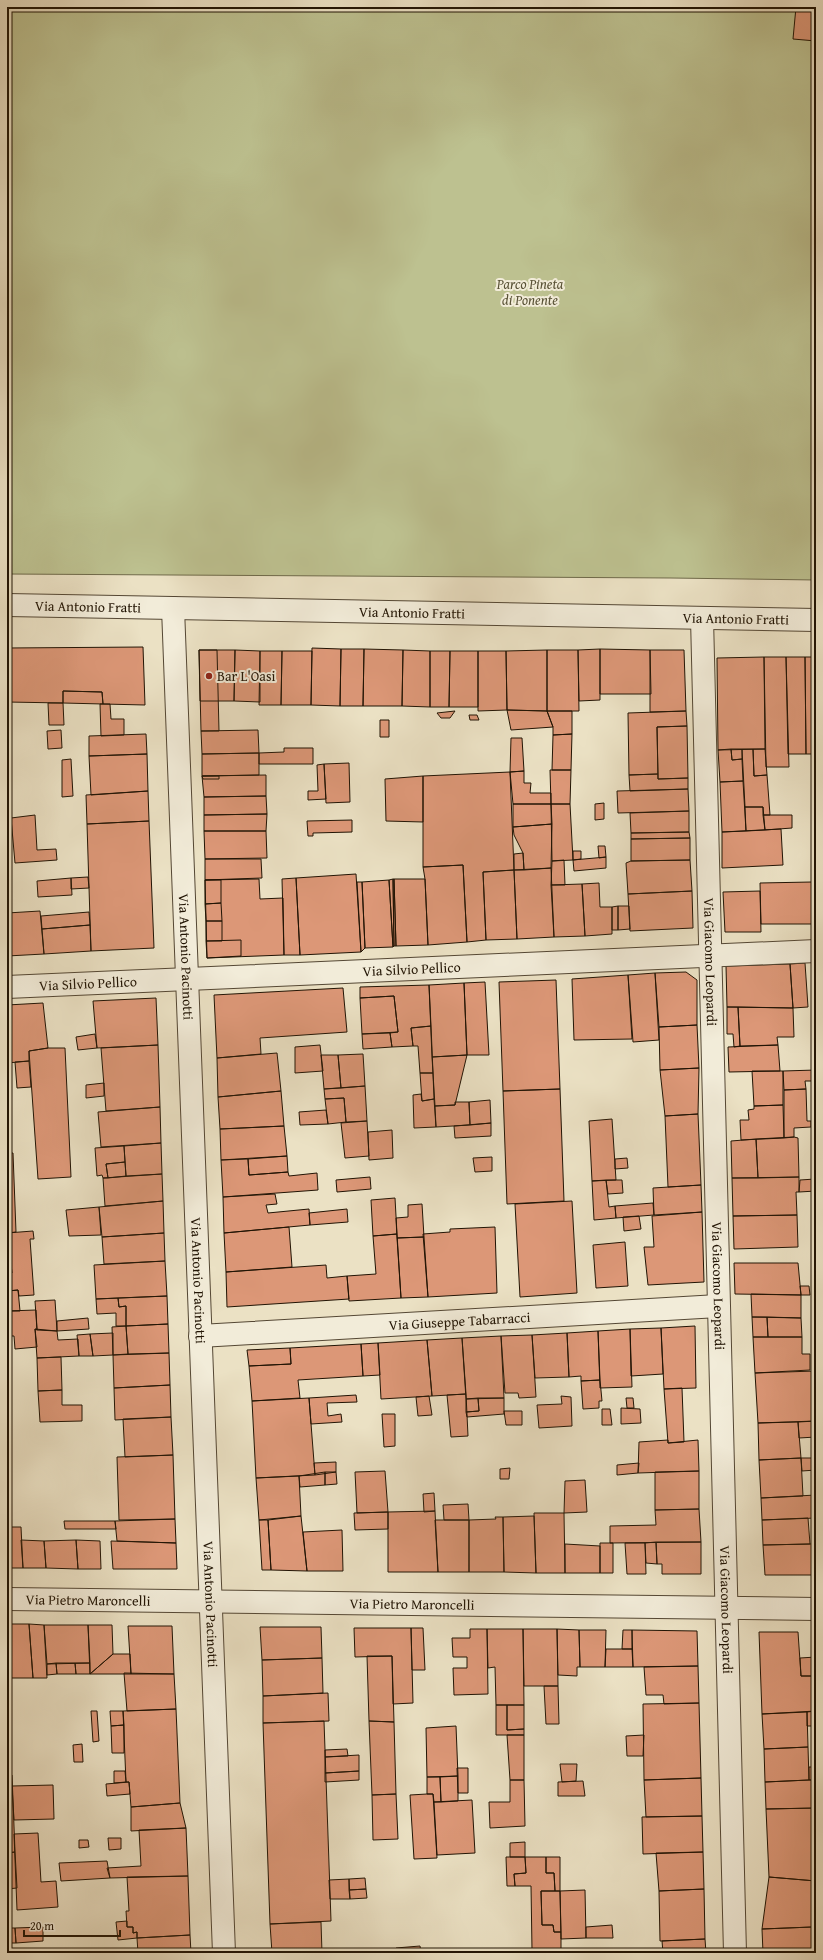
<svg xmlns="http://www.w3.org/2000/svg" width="823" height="1960" viewBox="0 0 823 1960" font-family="'Gentium Book Plus',serif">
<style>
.green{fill:#bdc190;stroke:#6f6a4a}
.building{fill:#dc9777;stroke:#211404}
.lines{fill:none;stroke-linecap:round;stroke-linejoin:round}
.minor-casing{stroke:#544734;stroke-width:24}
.minor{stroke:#f2ecd9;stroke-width:22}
.poi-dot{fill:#8f2418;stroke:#f2ecd9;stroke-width:1.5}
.labels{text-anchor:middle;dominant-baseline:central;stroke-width:4;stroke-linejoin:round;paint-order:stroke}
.park-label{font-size:14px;font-style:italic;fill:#585135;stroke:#f2ecd9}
.street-label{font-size:14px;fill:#211404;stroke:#f2ecd9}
.poi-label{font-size:14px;fill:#211404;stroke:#f2ecd9;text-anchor:start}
</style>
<rect width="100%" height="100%" fill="#ebe1c4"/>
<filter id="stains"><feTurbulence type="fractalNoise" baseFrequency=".005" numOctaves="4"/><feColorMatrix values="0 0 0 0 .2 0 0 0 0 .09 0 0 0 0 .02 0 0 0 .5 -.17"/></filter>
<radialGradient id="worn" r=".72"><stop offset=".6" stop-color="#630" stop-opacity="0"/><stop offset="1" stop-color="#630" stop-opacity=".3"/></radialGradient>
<path class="green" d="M7,7H816V580L671,578L7,574Z"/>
<path class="building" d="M773,7H796V9Z
M796,7H816V41L793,39Z
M143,647L145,705L103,704L102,692L63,691V703L7,702V648Z
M312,648L341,649L340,706L311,705Z
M341,649H364L363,706H340Z
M364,649L403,650L402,706H363Z
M600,649V700L579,701L578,650Z
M600,649L650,650L651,694H600Z
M199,650H235L234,701H200Z
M199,650H217L219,731H201Z
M235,650L260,651V702L234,701Z
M403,650L430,651V707L402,706Z
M547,650H578L579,711H547Z
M547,650V711L507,710L506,651Z
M650,650H684L686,711L650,712Z
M260,651H282L281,705H259Z
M282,651H312L311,705H281Z
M430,651H450L449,707H430Z
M450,651H478V707H449Z
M478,651H506L507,710L478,711Z
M764,657H786L789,767H766Z
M764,657L765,749L718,750L717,658Z
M786,657H805L806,754H788Z
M805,657H816V754H806Z
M63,691L102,692L103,704L63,703Z
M48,703H63L64,725H49Z
M100,704H110L111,719H124V735L101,736Z
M507,710L547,711L553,727L511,730Z
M455,711L450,718H441L437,713Z
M547,711H572V734L553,735V727Z
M686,711L687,726L657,727L658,774L629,775L628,713Z
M469,715H477L479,720H470Z
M380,720H389V737H380Z
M687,726L688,778L658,779L657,727Z
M61,730L62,748L48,749L47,731Z
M258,730L259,753L202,754L201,731Z
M146,734L147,754L89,756V736Z
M572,734L571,770H552L553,735Z
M511,738H522L524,771L510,772Z
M284,748H313V764H259V753L284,752Z
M731,749L732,760L742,759L743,781L720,782L718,750Z
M731,749H742V759L732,760Z
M742,749H753L754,776L767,775L770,815H763V807H745Z
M753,749H765L767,775L754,776Z
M259,753V775L202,776V754Z
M147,754L148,791L91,795L89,756Z
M71,759L73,796L62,797V760Z
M349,763L350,802L326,803L324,764Z
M324,764L326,799L308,800V791H318L317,765Z
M7,765L8,779L9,798H7Z
M550,770H571L570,804H551Z
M524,771V783H531L530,793H551V804H513L510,772Z
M510,772L514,870L483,872L486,940L467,942L463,865L423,867V776Z
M658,774V779L688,778V789L630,791L629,775Z
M266,775V796L204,797L202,776Z
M202,776H219V779H203Z
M423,776V822L386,821L385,779Z
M743,781L746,831L722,832L720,782Z
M688,789L689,811L618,813L617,791Z
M148,791L149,821L87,824L86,795Z
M266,796L267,814L204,815V797Z
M604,803V819L595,820V804Z
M513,804H551L552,824L513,827Z
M551,804H570L573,860L552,861Z
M745,807H763L765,830L746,831Z
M689,811V832L631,833L630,813Z
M267,814L266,831H204V815Z
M35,815L37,850L56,849L57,860L15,863L11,818Z
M763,815H792V828L765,830Z
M352,820V832L313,833V836H308L307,821Z
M149,821L154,948L91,951L87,824Z
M552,824L551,868L524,870L523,853L514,835L513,827Z
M781,829L783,865L722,868V832Z
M204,831H266L267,858L205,859Z
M689,832L690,838L631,839V833Z
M690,838V860L631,861V839Z
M598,846H605L606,857L599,858Z
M573,851H581V859L573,860Z
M523,853L524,870H514V854Z
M606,857V868L574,871L573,860Z
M205,859H261L262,878L205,880Z
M564,860L565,885H551L552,861Z
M690,860L692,891L628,894L626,863L631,861Z
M463,865L467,942L428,945L425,879L423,867Z
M551,868L554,937L517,939L514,870Z
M514,870L517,939L486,940L483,872Z
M356,874L361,952L300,955L296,878Z
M88,877L89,888L71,889V878Z
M71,878L72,895L38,897L37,881Z
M296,878L300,955H284L282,879Z
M259,879L260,899L283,898L284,955L207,958L205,880Z
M393,879H394L396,946H394Z
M393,879L394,946L393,947L389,880Z
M394,879H425L428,945L396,946Z
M205,880H221V903L205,904Z
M389,880L393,947L365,948L362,882Z
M357,882H362L365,948L361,952Z
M812,882H816V924H761L760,883Z
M599,883L600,907H612V934L585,936L582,884Z
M582,884L585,936L554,937L551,885Z
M692,891L693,928L630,931L628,894Z
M760,891L761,932H725L723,892Z
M221,903L222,921H206L205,904Z
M618,906V930H612V907Z
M618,906H629L630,929L618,930Z
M40,911L44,954L7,956V913Z
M89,912L90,925L42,929L41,916Z
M206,921H222V941H206Z
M90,925L91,951L44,954L42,929Z
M241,940V956L207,958L206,941Z
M805,963L808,1007L793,1008L790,964Z
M812,963H816V1007H814Z
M790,964L793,1008L727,1007L726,966Z
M686,972L697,980V1025L659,1027L655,973Z
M655,973L659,1040L633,1042L628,975Z
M628,975L632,1039L574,1040L572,979Z
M556,980L560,1089L503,1091L499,982Z
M485,982L489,1055H467L464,983Z
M464,983L467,1055L432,1057L429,985Z
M429,985L431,1026L411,1028L413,1046L392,1047L390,1033L398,1032L394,996L360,998V987Z
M343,988L347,1032L260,1038L261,1054L217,1058L214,995Z
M394,996L398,1032L362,1034L360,998Z
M156,998L158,1045L97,1048L93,1001Z
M43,1003L48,1048L29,1051V1061L7,1063V1005Z
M727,1007H738L740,1046L734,1047L733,1034H727Z
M738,1007L793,1008L794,1037H777L778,1045L740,1046Z
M697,1025L699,1068L660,1070L659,1027Z
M431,1026L433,1073H420L418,1046H413L411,1028Z
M390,1033L392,1047L363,1049L362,1034Z
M95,1034L97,1048L78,1050L76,1037Z
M158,1045L160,1107L106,1111L101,1048Z
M320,1045L323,1071L295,1073V1047Z
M778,1045L780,1071L729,1072L728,1047Z
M48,1048H65L71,1177L38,1179L29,1051Z
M277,1053L281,1091L218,1097L217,1058Z
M363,1054L365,1086L341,1088L338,1055Z
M321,1055H338L341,1088L324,1089Z
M467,1055L455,1105L435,1106L432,1057Z
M29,1061L31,1087L17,1088L15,1062Z
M699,1068L698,1114L665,1116L660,1070Z
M816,1070V1081H805L806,1089L784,1090L783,1071Z
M752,1071H783V1105L754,1106Z
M420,1073H433L434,1099L422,1101Z
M104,1083V1096L86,1098V1085Z
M365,1086L367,1121L346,1122L344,1098L325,1099L324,1089Z
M560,1089L564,1201L507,1204L503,1091Z
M806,1089L807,1121H811V1127L794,1128V1137L784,1138V1090Z
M281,1091L284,1126L220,1129L218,1097Z
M421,1094L422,1101L434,1099L436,1127L414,1128L413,1095Z
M344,1098L346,1122L328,1124L325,1099Z
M490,1100L491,1123L470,1125L469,1102Z
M455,1102H469L470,1125L436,1127L435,1106L455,1105Z
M783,1105L784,1138L741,1140L740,1120H749L748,1110L754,1109V1106Z
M160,1107L161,1143L101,1147L98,1112Z
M326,1110L328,1124L300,1125L299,1112Z
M698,1114L701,1185L668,1187L665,1116Z
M612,1119L616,1180L592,1181L589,1121Z
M367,1121L369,1156L345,1158L341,1123Z
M491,1123V1136L455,1138L454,1126Z
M284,1126L287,1156L221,1160L220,1129Z
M392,1130L393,1158L369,1160L368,1132Z
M794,1137L798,1138L799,1177L758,1178L756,1139Z
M756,1139L758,1178H732L731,1141Z
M161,1143L162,1174L126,1176L124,1146Z
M124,1146L125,1162L106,1164L108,1178H103L102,1175L97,1176L95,1148Z
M7,1153H13L16,1232L7,1233Z
M287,1156L288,1172L249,1175L248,1159Z
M492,1157V1171L475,1172L473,1158Z
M627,1158L628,1168L615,1169V1159Z
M248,1159L249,1175L288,1172L289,1176L317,1173L318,1190L223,1197L221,1160Z
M125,1162L126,1176L108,1178L106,1164Z
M162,1174L163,1201L105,1206L103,1178Z
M370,1177L371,1189L337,1192L336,1180Z
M799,1177V1192H796L797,1215L733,1216L732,1178Z
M815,1179L816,1191L799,1192L800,1180Z
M606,1180L609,1207L615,1206L616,1218L594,1220L592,1181Z
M606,1180H622L623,1193L608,1194Z
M701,1185L702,1212L654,1215L653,1188Z
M275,1194L277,1204L266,1205L268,1213L309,1209L310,1225L224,1233L223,1197Z
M395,1198L397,1234L373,1236L371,1200Z
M163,1201L164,1233L102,1237L99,1207Z
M572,1201L577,1293L520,1297L515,1204Z
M653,1203L654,1215L616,1218L615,1206Z
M422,1204L424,1237L397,1238L396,1218L408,1217V1205Z
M99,1207L101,1235L69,1236L66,1210Z
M347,1209L348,1222L310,1225L309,1213Z
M702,1212L704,1282L648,1285L644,1247H654L652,1216Z
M797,1215L798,1247L734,1249L733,1216Z
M639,1216L641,1229L624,1231L623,1217Z
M289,1227L292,1267L226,1272L224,1233Z
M495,1227L497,1293L428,1297L423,1234L450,1232V1229Z
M33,1231L34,1239H30L34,1295L19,1296L18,1290L8,1291L7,1273H12L10,1255H7V1233Z
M164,1233L165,1261L104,1264L102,1237Z
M397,1234L401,1298L349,1301L347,1276L376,1274L373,1236Z
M424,1237L428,1297L401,1298L397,1238Z
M625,1242L628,1286L596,1288L593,1245Z
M165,1261L167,1296L96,1299L94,1265Z
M734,1263H798L801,1295L735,1294Z
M326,1265L327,1278L347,1276L349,1299L227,1307L226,1272Z
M800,1286H809L810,1295H801Z
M18,1290L20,1311H7V1291Z
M751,1294L801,1295V1318L752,1317Z
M167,1296L168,1324L126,1326V1306L119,1307L118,1298Z
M118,1298L119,1307L126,1306V1326H116V1313L97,1314L96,1299Z
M55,1300L57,1331L37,1330L35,1301Z
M36,1310L37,1330L35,1329L37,1347L15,1349L14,1336H7V1311Z
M752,1317H767L768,1337H753Z
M767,1317L801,1318L802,1337H768Z
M88,1318L89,1329L57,1331V1321Z
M168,1324L169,1353L128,1354L126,1326Z
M126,1326L128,1354L113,1355L112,1327Z
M695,1326L696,1388L664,1389L661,1328Z
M661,1328L663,1374L631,1376L630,1329Z
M35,1329L57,1331L58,1340L78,1339L79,1356L37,1358Z
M630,1329L632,1387L600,1388L598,1331Z
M598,1331L600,1380L581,1381V1376L569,1377L567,1333Z
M113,1333V1355L93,1356L90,1334Z
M567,1333L569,1377L535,1378L532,1335Z
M90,1334L93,1356H79L77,1335Z
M532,1335L536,1397L519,1398L518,1393H505L501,1336Z
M501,1336L504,1398L466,1399L462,1338Z
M753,1337H802V1354H810V1370L755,1373Z
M462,1338L466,1394L432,1396L427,1340Z
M427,1340L432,1396L381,1399L378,1343Z
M378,1343L380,1375L363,1376L361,1344Z
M361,1344L363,1376L298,1380L300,1398L252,1401L249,1366L291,1364L290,1348Z
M290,1348L291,1364L249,1366L247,1350Z
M169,1353L170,1385L114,1388L113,1355Z
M61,1357L62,1390L38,1391L37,1358Z
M815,1371L816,1421L758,1423L755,1373Z
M600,1380L602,1401H599V1408L583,1409L581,1381Z
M815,1382H816V1417Z
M170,1385L171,1417L115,1420L114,1388Z
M682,1388L684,1442L668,1443L664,1389Z
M62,1390V1405H82V1421L40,1422L38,1391Z
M466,1394L468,1436L451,1437L447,1395Z
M356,1395L357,1402L327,1403L328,1416L341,1414L342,1422L311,1424L309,1398Z
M429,1396L432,1415L418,1416L416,1397Z
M561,1396L571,1397L572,1426L539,1428L537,1405L562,1404Z
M309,1398L315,1475L256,1478L252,1401Z
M478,1398H504V1414L467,1417L466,1412L479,1411Z
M478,1398L479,1411L466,1412V1399Z
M626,1398H633L634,1408H627Z
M621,1408L640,1409L641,1423L621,1424Z
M602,1409H610L612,1425H602Z
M504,1411H522V1425H506Z
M382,1414H395V1446L384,1447Z
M171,1417L173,1455L125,1457L123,1419Z
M816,1421V1437L799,1438L798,1422Z
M798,1422L801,1458L759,1460L758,1423Z
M668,1440V1443L698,1440L699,1471L638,1473L639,1442Z
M173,1455L175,1519L119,1520L117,1457Z
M801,1458L803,1496L761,1498L759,1460Z
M801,1458H816V1470L802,1471Z
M336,1462V1472L315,1475L314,1463Z
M639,1463L638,1473L617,1475V1465Z
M510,1468L509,1479H500V1469Z
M385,1471L388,1512L357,1513L355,1472Z
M699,1471V1509L655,1510V1472Z
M325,1472H336L337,1484L325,1485Z
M325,1472V1485L300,1487L299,1476Z
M299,1476L301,1516L259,1520L256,1478Z
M585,1480L587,1512L564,1513L565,1481Z
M434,1493L435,1511L424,1512L423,1494Z
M816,1495V1518L762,1520L761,1498Z
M468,1504L469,1520H444L443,1505Z
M699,1509L701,1542L610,1543V1526L656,1525L655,1510Z
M435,1511L438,1572H388V1512Z
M388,1512V1529L355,1530L354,1513Z
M534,1513H564L565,1573H536Z
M301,1516L307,1571L271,1570L268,1520Z
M534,1516L536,1573L504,1572L503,1517Z
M495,1517H503L504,1572H469V1520L496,1519Z
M808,1518L810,1544L763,1545L762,1520Z
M175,1519L176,1543L117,1541L115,1521Z
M259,1520H268L271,1570H262Z
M435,1520H469V1572H438Z
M64,1521H115L116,1529H65Z
M7,1527H21L23,1568H7Z
M342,1530L343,1571H307L303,1532Z
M21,1540L44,1541L46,1568H23Z
M76,1540L100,1541L101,1569H78Z
M76,1540L78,1569L46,1568L44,1541Z
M111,1541L176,1543L177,1569H113Z
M656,1542L657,1564L646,1563L645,1543Z
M656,1542H701V1574H662V1564H657Z
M600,1543H613V1573H600Z
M625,1543H645L646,1574H627Z
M565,1544L600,1546V1573H565Z
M810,1544H816V1575H765L763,1545Z
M7,1624H29L33,1678H8Z
M29,1624L44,1625L47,1678H33Z
M44,1625H88L90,1663L47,1664Z
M88,1625H112L113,1654L90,1674Z
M128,1626H172L174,1674H131Z
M260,1627H321L322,1658L262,1660Z
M354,1628H411L413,1703L393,1704L392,1656L355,1657Z
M411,1628H423L425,1670H412Z
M470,1629H487L488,1694L454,1695L453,1668H467V1657H453L452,1638H470Z
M487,1629H523L524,1705H496L495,1667L488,1668Z
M523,1629H557L558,1686H524Z
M557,1629L579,1630L580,1667H577V1676L558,1675Z
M579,1630H606L605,1667H580Z
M623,1630H632V1649H622Z
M632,1630L697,1631L698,1666L633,1667Z
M759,1632H798L801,1676H816V1711L762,1714Z
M606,1649H632L633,1667H605Z
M113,1654H130L131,1674H90Z
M367,1656H392L394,1722L369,1721Z
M816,1657V1676H801L800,1658Z
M322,1658L323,1693L263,1696L262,1660Z
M56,1663H75L76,1674H57Z
M56,1663L57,1674L47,1675V1664Z
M75,1663H90V1674H76Z
M698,1666L699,1703L664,1704L663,1695H646L644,1667Z
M124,1673L174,1674L176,1709L127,1711Z
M544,1686H558L559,1724H546Z
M328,1693L329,1721L263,1723V1696Z
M699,1703L701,1778L644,1780L643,1704Z
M496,1705H507V1730L524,1729V1735H496Z
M507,1705H524V1729L507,1730Z
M176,1709L180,1803L131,1807L129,1782H126L123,1711Z
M91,1711H97L99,1741L93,1742Z
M110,1711H123L124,1725L111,1726Z
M816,1711V1726H807V1712Z
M807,1712L808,1747L764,1749L762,1714Z
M324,1721L331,1921L270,1924L263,1723Z
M369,1721L394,1722L396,1794L372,1795Z
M124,1725V1753H112L111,1726Z
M456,1726L458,1776L427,1777L426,1728Z
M507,1735H524V1780H510Z
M644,1735L643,1756H627L626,1736Z
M82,1744L83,1762H74L73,1745Z
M808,1747L809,1780L765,1782L764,1749Z
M347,1749L348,1756L325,1757V1750Z
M359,1755V1771L325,1773V1757Z
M560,1764H577L576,1781L562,1782Z
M809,1767H816V1780H809Z
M457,1768H468V1793H458Z
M114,1771H125L126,1782L114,1783Z
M359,1771V1780L325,1782V1773Z
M7,1775H12L15,1852L7,1853Z
M458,1776V1801L441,1802L440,1777Z
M427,1777H440L441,1802H434L433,1794H427Z
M701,1778L702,1816L646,1817L644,1780Z
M510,1780H524L525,1826L490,1828L489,1802H510Z
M809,1780H816V1808L766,1809L765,1782Z
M583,1781L585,1796H558V1782Z
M129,1782L130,1794L107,1796L106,1784Z
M53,1785L54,1819L14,1820L12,1786Z
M396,1794L398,1839L373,1840L372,1795Z
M427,1794H433L437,1858L414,1859L410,1795Z
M472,1800L475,1853L437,1855L434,1802Z
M180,1803L186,1828L131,1831V1807Z
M816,1808V1881L769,1877L766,1809Z
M702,1816L703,1852L643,1854L642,1817Z
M186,1828L188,1876L110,1878L107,1868L141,1866L139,1830Z
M38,1833L41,1882L56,1881L58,1907L17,1910L14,1834Z
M108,1838H121V1849L109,1850Z
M79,1840H88L89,1847L79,1848Z
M525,1842V1857H510V1843Z
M15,1852L17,1888L7,1889V1853Z
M703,1852L704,1889L659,1891L656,1853Z
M506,1857H525L526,1873L514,1874L515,1886H507Z
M525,1857H546V1873H554L555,1891H541L542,1925H553L554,1932H561V1953H509V1951L532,1950L531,1886H515L514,1874L526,1873Z
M546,1857H560V1891H555L554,1873H546Z
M107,1861L110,1878L61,1881L59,1863Z
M188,1876L190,1935L137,1938V1932L133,1933V1927H127L126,1911H129L127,1877Z
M769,1877L816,1881V1904L812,1927L762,1929Z
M365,1878L366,1889L349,1890V1879Z
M349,1879L350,1899H330L329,1880Z
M366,1889L367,1898L350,1899L349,1890Z
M704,1889L705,1939L660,1941L659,1891Z
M585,1890L586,1938L561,1939L560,1891Z
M541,1891H560L561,1932H554L553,1925H542Z
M127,1921V1927H133V1933L137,1932V1938L118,1940L116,1922Z
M321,1922L322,1953H272L270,1924Z
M612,1925L613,1938H586V1927Z
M43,1927V1941L16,1943L15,1928Z
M812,1927H816V1953H763L762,1929Z
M7,1928H15L16,1943H7Z
M190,1935L191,1953H138L137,1938Z
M705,1939L706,1953H663L662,1941Z
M420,1946L421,1953H397L396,1948Z"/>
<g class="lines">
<defs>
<g id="minor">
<path id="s1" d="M7,605L816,620"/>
<path id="s2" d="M173,608L224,1953"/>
<path id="s3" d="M702,618L735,1953"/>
<path id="s4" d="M7,987L816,951"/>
<path id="s5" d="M200,1336L718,1306"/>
<path id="s6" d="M7,1599L816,1609"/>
</g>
</defs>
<use href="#minor" class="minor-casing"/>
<use href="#minor" class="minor"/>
</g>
<circle class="poi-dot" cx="209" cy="676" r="4"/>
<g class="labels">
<g class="park-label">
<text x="530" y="284">Parco Pineta<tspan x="530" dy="16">di Ponente</tspan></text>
</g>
<g class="street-label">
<text stroke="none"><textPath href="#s1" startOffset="81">Via Antonio Fratti</textPath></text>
<text stroke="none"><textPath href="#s1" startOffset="405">Via Antonio Fratti</textPath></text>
<text stroke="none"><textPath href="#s1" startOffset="729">Via Antonio Fratti</textPath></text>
<text stroke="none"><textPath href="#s2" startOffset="349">Via Antonio Pacinotti</textPath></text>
<text stroke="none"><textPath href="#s3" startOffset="344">Via Giacomo Leopardi</textPath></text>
<text stroke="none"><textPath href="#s4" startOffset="405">Via Silvio Pellico</textPath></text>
<text stroke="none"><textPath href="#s4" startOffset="81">Via Silvio Pellico</textPath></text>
<text stroke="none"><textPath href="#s2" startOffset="673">Via Antonio Pacinotti</textPath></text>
<text stroke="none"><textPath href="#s3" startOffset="668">Via Giacomo Leopardi</textPath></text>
<text stroke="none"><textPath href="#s5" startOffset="260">Via Giuseppe Tabarracci</textPath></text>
<text stroke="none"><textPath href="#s6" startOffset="81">Via Pietro Maroncelli</textPath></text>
<text stroke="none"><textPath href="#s2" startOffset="997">Via Antonio Pacinotti</textPath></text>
<text stroke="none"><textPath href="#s6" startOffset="405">Via Pietro Maroncelli</textPath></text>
<text stroke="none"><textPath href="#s3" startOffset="992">Via Giacomo Leopardi</textPath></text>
</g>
<g class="poi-label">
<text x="217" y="676">Bar L'Oasi</text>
</g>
</g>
<rect width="823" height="1960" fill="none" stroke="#ebe1c4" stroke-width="24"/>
<rect x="8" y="8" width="807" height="1944" fill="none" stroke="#211404" stroke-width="2"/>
<rect x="12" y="12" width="799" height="1936" fill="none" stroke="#211404"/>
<path d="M24 1930v6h96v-6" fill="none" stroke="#211404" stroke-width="2"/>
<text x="30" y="1930" font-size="12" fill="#211404" stroke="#f2ecd9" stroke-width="3" paint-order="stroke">20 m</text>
<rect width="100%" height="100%" filter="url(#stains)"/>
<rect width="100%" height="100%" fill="url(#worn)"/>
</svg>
